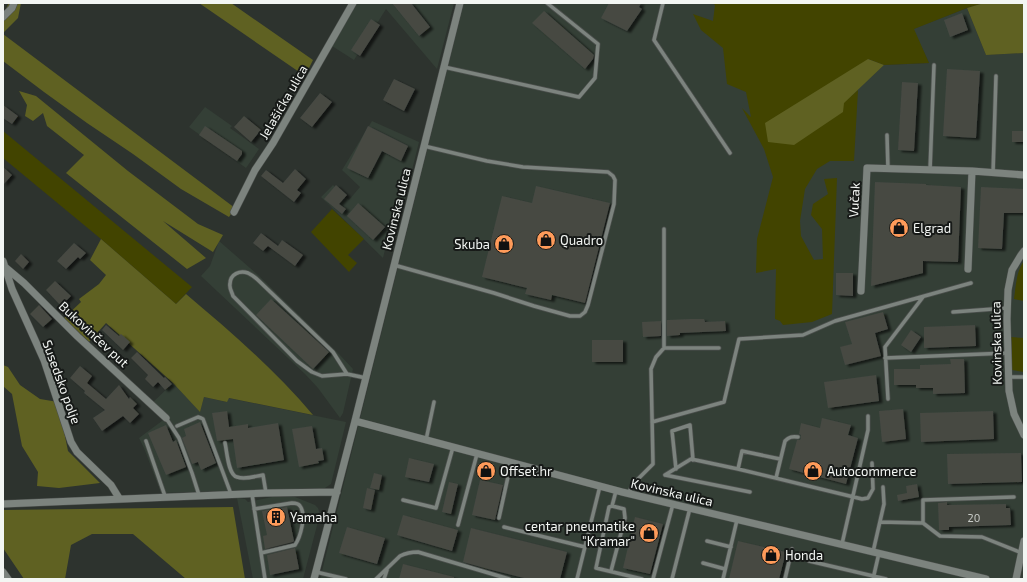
<svg xmlns="http://www.w3.org/2000/svg" width="1027" height="582" viewBox="0 0 1027 582" font-family="'Exo 2',sans-serif">
<style>
.built{fill:#343f36}
.green{fill:#424400}
.forest{fill:#5f6122}
.building{fill:#464943;filter:url(#shadow)}
.lines{fill:none;stroke-linecap:round;stroke-linejoin:round}
.service-casing{stroke:#4b4f4c;stroke-width:5}
.minor-casing{stroke:#4b4f4c;stroke-width:8}
.service{stroke:#7c837e;stroke-width:3.5}
.minor{stroke:#7c837e;stroke-width:7}
.labels{text-anchor:middle;dominant-baseline:central;stroke-width:4;stroke-linejoin:round;paint-order:stroke}
.number-label{font-size:11px;fill:#c8cbc7}
.street-label{font-size:13px;fill:#f3f6f3;stroke:#171a18}
.poi-label{font-size:13px;fill:#f3f6f3;stroke:#171a18;text-anchor:start}
</style>
<defs>
<filter id="shadow"><feDropShadow dx="3.5" dy="2" stdDeviation="1" flood-color="#0009"/></filter>
</defs>
<rect width="100%" height="100%" fill="#2d332e"/>
<path class="built" d="M356,3H454L437,69L386,9L354,60L332,46Z
M464,3H746L843,103L884,65L929,63L913,29L967,8L986,55L1024,53V579H320Z
M205,107L232,126L230,128L259,149L246,168L189,127Z
M372,121L419,142L399,222L392,221L383,258L321,197L333,185L349,200L360,187L342,170Z
M219,241L257,274L339,354L353,369L343,413L340,418L318,388L305,374L201,276L210,266Z
M173,383L200,411L204,397L226,402L228,398L346,422L331,484L325,488L161,493L144,448L139,438L166,418L150,405Z
M272,497H295L315,505L318,508L320,514L303,579H253L237,498L245,499L248,502Z"/>
<path class="green" d="M712,3H984L967,8L914,29L929,63L884,65L868,59L843,103L858,90L854,161H830L817,169L805,189L800,221L801,236L814,260L823,259L822,229L811,215L813,204L828,194L824,179L837,178L832,314L812,322L783,325L780,321L775,319L776,269L756,273L757,239L773,177L764,149L742,108L751,117L746,92L727,84L723,48L701,30L693,14L713,21L715,5Z
M3,131L192,287L176,304L101,239L3,158Z
M332,209L364,239L348,255L357,263L349,272L311,232Z
M1024,261V301L1014,299C1016,286 1016,272 1024,261Z
M1011,337L1024,338V372L1012,370Z"/>
<path class="forest" d="M9,3H21L18,18L3,33V14Z
M199,3H231L313,60L305,76Z
M984,3H1024V53L986,55L967,8Z
M3,34L235,208L229,217L181,189L133,154L87,123L44,92L3,61Z
M868,59L884,65L844,103L843,112L794,145L768,142L765,123Z
M19,91L36,96L128,171L198,224L223,235L213,252L163,221L206,258L187,269L66,173L84,155L47,126L43,113L33,121L25,116L27,105Z
M101,239L176,304L186,294C231,332 275,370 313,415L229,398L227,402L204,397L200,412L173,383L106,323L89,342L64,318L81,302L79,299L99,284L106,275L90,260Z
M3,365L8,367L20,385L40,399L58,402L68,451L100,483L59,488L37,486L38,472L22,446L12,394L3,386Z
M233,507L245,579H186L133,534H92L71,545L65,579H24L3,548V510Z"/>
<path class="building" d="M392,3H411L430,27L419,36Z
M609,3H641L639,7L642,9L627,31L601,18Z
M544,11L594,55L593,59L585,69L532,23Z
M962,13L968,30L950,37L944,20Z
M371,19L380,25L360,56L351,50Z
M947,69L980,71L976,138L943,136Z
M394,79L415,89L404,111L383,100Z
M902,82L918,83L914,151L898,150Z
M320,93L332,102L312,127L300,118Z
M3,105L18,116L12,124L3,118Z
M244,116L261,130L251,142L234,127Z
M205,126L242,151V154L237,161L199,135Z
M368,126L408,146L401,161L382,151L368,178L347,168Z
M1012,131H1024V142H1012Z
M3,167L12,175L3,185Z
M295,169L306,179L297,190L301,193L294,202L261,176L266,170L283,183Z
M875,182L926,184V185L961,187L958,262L923,261V273L871,286Z
M336,185L347,195L339,204L346,209L342,214L324,199Z
M536,186L610,203L585,303L552,295L551,300L525,294L527,288L482,277L502,196L532,203Z
M981,187L1024,189V213H1004L1002,249L978,248Z
M358,203L385,227L373,240L347,216Z
M261,233L278,246L282,240L303,255L295,266L268,246L263,251L253,243Z
M74,243L86,253L80,259L78,257L66,269L57,261Z
M21,254L29,262L23,269L15,261Z
M836,273H853V296L836,295Z
M55,281L71,296L61,306L46,290Z
M271,299L329,352L313,369L256,315Z
M39,305L52,319L43,327L30,314Z
M883,312L888,329L875,333L881,356L845,365L840,347L852,344L845,322Z
M690,319H704L705,322L725,321L726,331L680,333V335L667,336V320Z
M661,321V336L643,337L642,322Z
M106,325L119,336L121,334L130,342L123,350L102,330Z
M975,325L976,346L924,348V327Z
M911,330L921,337L911,352L901,345Z
M592,340H623V362H592Z
M137,352L164,378L165,377L172,384L165,390L158,382L153,387L145,379L148,375L131,358Z
M950,359H964L965,393L933,394V388H916V385H894V369H920V365L951,364Z
M80,366L92,376L87,383L106,399L119,385L129,399L130,397L137,404L133,408L139,414L130,423L123,416L102,431L93,418L105,410L84,393L85,391L70,378Z
M876,375L879,401L828,408L824,382Z
M903,409L906,439L882,442L879,411Z
M227,411L229,427L248,424V428L278,423L284,460L237,468L233,439L217,441L212,413Z
M993,411L994,439L921,442L920,413Z
M822,418L851,425L848,435L858,438L846,484L789,469L797,440H800L801,438V435L799,434L801,423L820,428Z
M200,422L216,463L201,470L198,462L192,464L182,438L186,436L184,429Z
M166,425L173,442L176,440L186,467L166,475L148,433Z
M312,426L316,449L322,448L324,460L318,461L319,463L299,467L292,429Z
M1021,453L1022,482L948,484L947,454Z
M409,458L434,464L429,482L405,477Z
M374,473L382,475L379,490L370,488Z
M480,480L503,485L495,520L472,515Z
M449,482L458,484L451,514L442,512Z
M917,484L919,497L898,501L897,495L907,493L906,486Z
M367,488L375,490L371,510L363,508Z
M947,502V505L1006,504V508H1010L1011,525L949,527V530H939L938,503Z
M287,507L294,541L293,542L265,549L263,536L267,535L262,511Z
M403,515L458,530L452,551L397,535Z
M635,517L663,524L650,574L623,568Z
M347,527L385,538L377,564L339,553Z
M471,528L567,552L560,579H528L488,569L463,562Z
M738,541L786,552L779,579H729Z
M295,548L299,569L270,575L267,555Z
M403,564L454,577V579H399Z"/>
<g class="lines">
<defs>
<path id="service" d="M663,3L654,40L730,153
M444,67L579,97L595,78L598,44L547,3
M887,135L888,169
M930,170L934,65
M993,173L996,76
M664,229V348
M394,265L494,293L534,306L570,316H580L585,312L588,305L614,204L615,180L613,176L608,172L523,167L487,161L424,146
M953,312L1007,308
M885,358L1008,353
M347,374L333,352L259,281C256,278 252,275 248,273C240,270 230,274 230,284C229,288 232,292 233,296L297,361L312,372L322,376L347,374L366,378
M1009,377H1024
M888,399L885,347L923,297
M166,418L179,438L192,473L199,495
M652,422L724,402L739,339L803,335L835,321L971,283
M177,426L198,417L201,418L203,419L231,494
M426,440L434,402
M146,441L165,496
M225,443C227,451 228,475 237,477C245,480 256,476 263,475L266,493
M676,469L672,431L690,425L693,460
M738,469L742,451L780,459
M665,475L691,459L738,469L862,499L868,498L873,489L872,463
M665,475L750,492
M776,478L785,441C789,437 792,436 798,437
M252,494L265,579
M628,494L633,484L653,464L651,369L656,357L664,348H719
M403,500L436,508L453,447
M612,506L616,491
M254,509L292,503C295,503 298,503 300,506C307,515 300,538 295,545L261,553
M499,518L511,463
M880,522L923,523V500L1014,497
M923,523L940,536L982,537L1022,553
M458,525L477,454
M504,527L585,547
M707,541L731,547
M842,544L868,430V416
M873,552L884,504L883,487
M809,561L886,579
M703,563L725,569
M611,571L625,518L624,509L612,506L609,507L596,568L642,579
M316,572L346,579
M376,579L400,556C406,553 411,552 418,552L509,579
M384,579L387,570
M577,579L600,486
M653,579L673,504
M672,579L690,508
M723,579L737,520
M785,579L792,549
M873,579L879,553"/>
<path id="minor" d="M3,17L12,8L14,3
M234,212L255,170L273,143L353,3
M1024,251L1021,255L1012,270L1008,290L1007,319L1009,391L1014,414L1024,435
M3,261L12,289L44,360L71,442L77,452L111,485L119,498
M5,267L24,283L77,336L166,418
M968,269L972,171
M861,291L867,168L972,171L1024,175
M355,421L622,492L986,579
M3,504L266,493L337,492
M3,572L8,579
M314,579L355,421L460,3
M1016,579L1024,541"/>
</defs>
<use href="#service" class="service-casing"/>
<use href="#minor" class="minor-casing"/>
<use href="#service" class="service"/>
<use href="#minor" class="minor"/>
</g>
<defs>
<symbol id="shop-disc" viewBox="-11 -11 22 22"><circle r="9.5" fill="#ff9b5a" stroke="#171a18"/><path d="M-5-2.5h2.3a2.7 3.5 0 0 1 5.4 0H5L5.5 6h-11ZM-1.5-2.5h3a1.5 2.3 0 0 0-3 0Z" fill="#111"/></symbol>
<symbol id="building-disc" viewBox="-11 -11 22 22"><circle r="9.5" fill="#ff9b5a" stroke="#171a18"/><path d="M-4-6H4V6H1V3H-1V6H-4ZM-2.5-4.3h1.7v1.8h-1.7ZM.8-4.3h1.7v1.8H.8ZM-2.5-1h1.7V.8h-1.7ZM.8-1h1.7V.8H.8Z" fill="#111"/></symbol>
</defs>
<g fill-rule="evenodd">
<use href="#shop-disc" x="888" y="217" width="22" height="22"/>
<use href="#shop-disc" x="535" y="229" width="22" height="22"/>
<use href="#shop-disc" x="493" y="233" width="22" height="22"/>
<use href="#shop-disc" x="475" y="460" width="22" height="22"/>
<use href="#shop-disc" x="802" y="460" width="22" height="22"/>
<use href="#building-disc" x="265" y="506" width="22" height="22"/>
<use href="#shop-disc" x="638" y="522" width="22" height="22"/>
<use href="#shop-disc" x="760" y="544" width="22" height="22"/>
</g>
<g class="labels">
<g class="number-label">
<text x="974" y="517">20</text>
</g>
<g class="street-label">
<text transform="translate(283 102) rotate(-60)">Jelašićka ulica</text>
<text transform="translate(854 200) rotate(-87)">Vučak</text>
<text transform="translate(396 209) rotate(-76)">Kovinska ulica</text>
<text transform="translate(94 334) rotate(43)">Bukovinčev put</text>
<text transform="translate(996 343) rotate(-91)">Kovinska ulica</text>
<text transform="translate(62 382) rotate(70)">Susedsko polje</text>
<text transform="translate(672 492) rotate(13)">Kovinska ulica</text>
</g>
<g class="poi-label">
<text x="913" y="228">Elgrad</text>
<text x="560" y="240">Quadro</text>
<text x="490" y="244" text-anchor="end">Skuba</text>
<text x="500" y="471">Offset.hr</text>
<text x="827" y="471">Autocommerce</text>
<text x="290" y="517">Yamaha</text>
<text x="635" y="526" text-anchor="end">centar pneumatike<tspan x="635" dy="15">"Kramar"</tspan></text>
<text x="785" y="555">Honda</text>
</g>
</g>
<rect width="1027" height="582" fill="none" stroke="#f3f6f3" stroke-width="8"/>
</svg>
